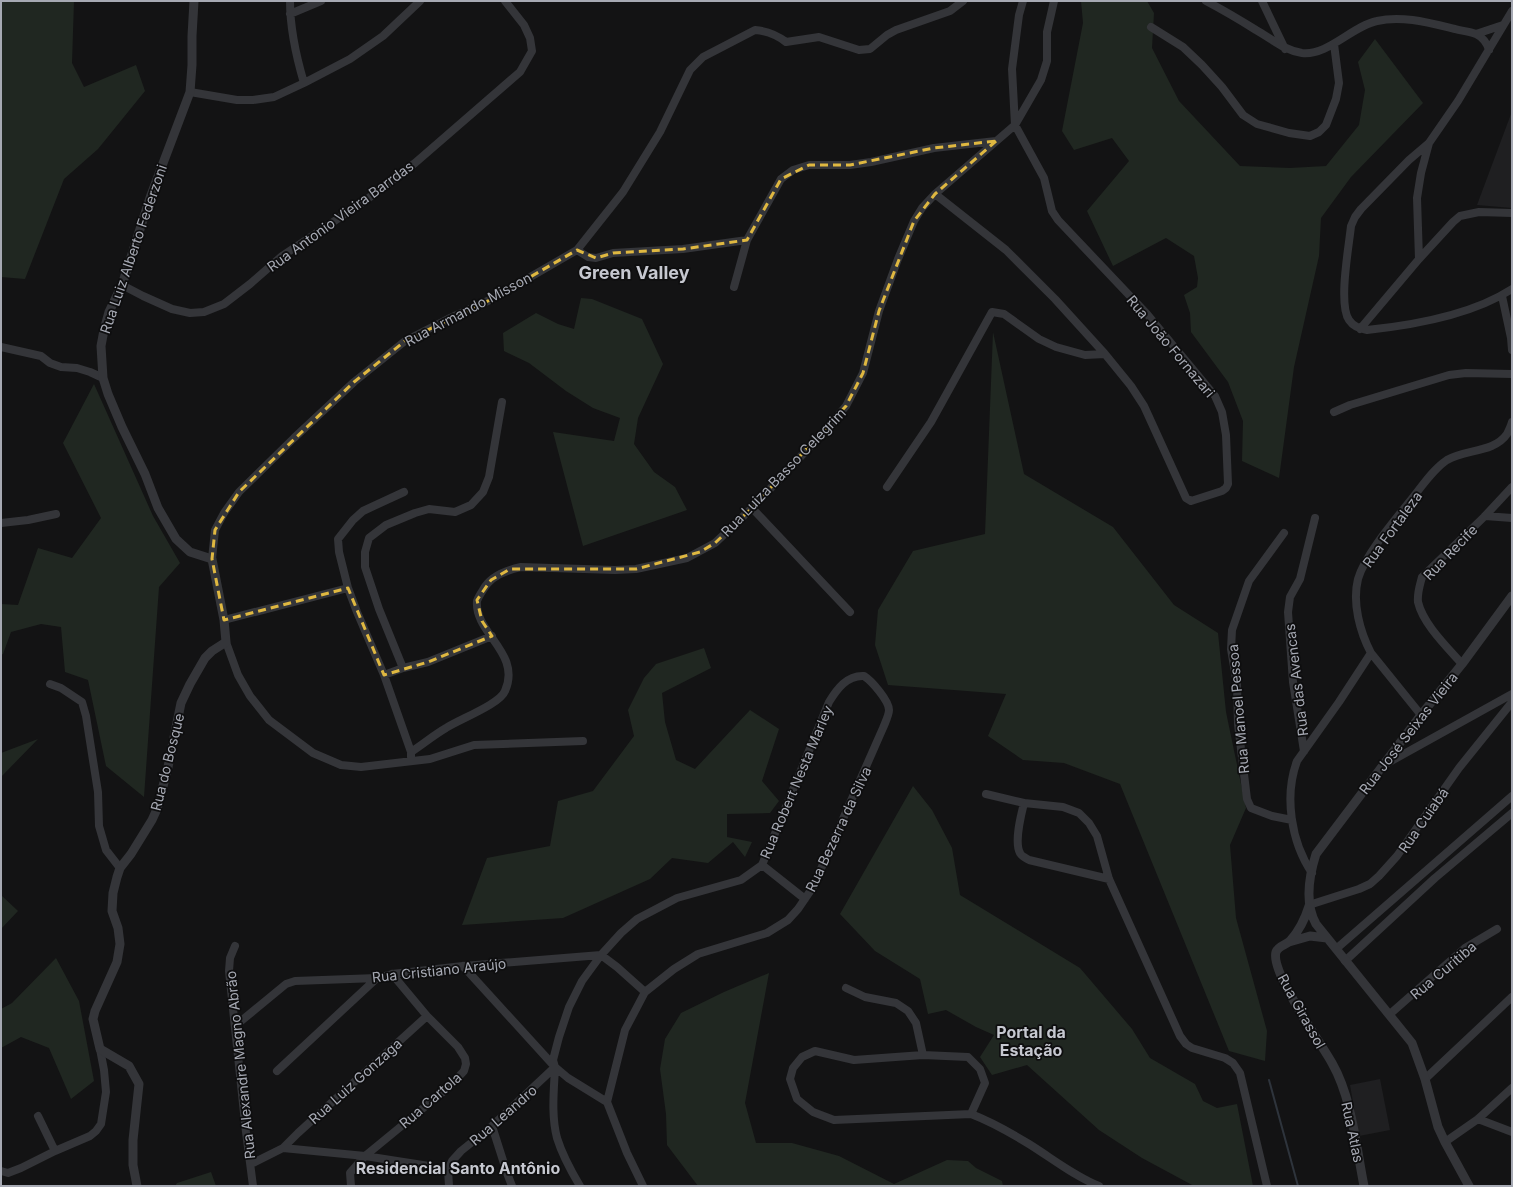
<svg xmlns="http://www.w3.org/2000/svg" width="1513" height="1187" viewBox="0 0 1513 1187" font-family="Inter,sans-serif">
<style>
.built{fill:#1f1f21}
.green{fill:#202721}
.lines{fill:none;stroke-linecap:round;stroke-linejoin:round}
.stream{stroke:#2e343c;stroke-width:2}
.minor{stroke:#343539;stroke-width:8}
.tertiary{stroke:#343539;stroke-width:9}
.marked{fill:none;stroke:#dfb841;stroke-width:3;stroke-dasharray:8 5;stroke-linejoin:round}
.labels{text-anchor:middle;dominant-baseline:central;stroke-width:3.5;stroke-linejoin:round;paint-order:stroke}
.street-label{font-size:14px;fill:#a6a9b3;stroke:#0e0e0f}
.quarter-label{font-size:16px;font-weight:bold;fill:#c6c8d0;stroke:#0e0e0f}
.district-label{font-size:18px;font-weight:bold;fill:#c6c8d0;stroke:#0e0e0f}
</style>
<rect width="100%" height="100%" fill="#131314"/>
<path class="built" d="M1511,114L1512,208L1477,205Z
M1380,1079L1390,1130L1359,1136L1350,1085Z"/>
<path class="green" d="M1,1H74L72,63L84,87L136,65L145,91L98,149L64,179L25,279L1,277Z
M1081,1H1147L1154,13L1152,48L1179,101L1240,166L1290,168L1326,166L1359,125L1365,90L1358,62L1375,39L1423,103L1351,177L1321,218L1319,256L1294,367L1279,478L1242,461L1243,421L1228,382L1191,332L1190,313L1184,295L1197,287L1198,278L1194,256L1166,238L1113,266L1087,211L1129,161L1112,138L1074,150L1062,131L1083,23Z
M581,298L592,299L642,319L663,364L638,418L634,444L654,472L675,487L687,510L583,546L553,432L614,441L620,418L593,408L566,391L529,363L504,351L503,333L536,313L558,324L574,329Z
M993,332L1024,474L1113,527L1174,605L1218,633L1226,712L1246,808L1230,845L1236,918L1267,1031L1265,1061L1229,1051L1120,784L1064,763L1023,760L988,736L1006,694L888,685L875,645L878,610L913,551L985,534Z
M94,384L153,516L180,563L159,587L144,797L106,766L88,680L65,672L61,627L41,624L11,632L3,654L1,655V604L18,605L38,548L72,558L101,518L63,443Z
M704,648L711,668L662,693L665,722L676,760L695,769L750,710L779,729L762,781L779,801L770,813L727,814V837L752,842L745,857L733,842L708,863L672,858L650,879L563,918L462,925L487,858L550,846L558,801L593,791L634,736L628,710L644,678L656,664Z
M38,739L1,777V753Z
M913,786L932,810L952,848L960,895L1080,968L1132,1029L1150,1058L1195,1084L1203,1101L1217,1108L1237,1104L1253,1186H1194L1142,1158L1099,1130L1027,1065L992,1075L980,1057L994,1035L976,1027L946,1010L928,1014L920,979L875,951L840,914Z
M1,895L18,911L1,929Z
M56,958L79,1001L94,1081L71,1099L49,1048L21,1037L1,1048V1009L12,1003Z
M769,973L745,1103L756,1143H792L839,1156L894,1184L947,1160L968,1161L976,1168L1002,1181L1003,1186H698L667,1145L666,1114L660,1069L665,1039L681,1013L724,992Z
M211,1172L216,1186H175L177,1183Z"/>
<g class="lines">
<path class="stream" d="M1269,1080L1298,1186"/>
<path class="minor" d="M290,1C290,29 296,56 304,83
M1023,1L1019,15L1012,69L1015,125L1044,178L1052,211L1058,220L1147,314L1215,396L1222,412L1226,435L1228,484L1226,488L1222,491L1191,501L1186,498L1144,406L1131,386L1105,354
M1206,1C1223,10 1240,20 1256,30C1272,39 1283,50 1302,53C1328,56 1352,26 1377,21C1402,15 1430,23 1455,29C1461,31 1469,31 1476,34C1482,37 1487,43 1489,50
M1262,1L1285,49
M1512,11L1458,101L1429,143L1409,160L1361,209L1355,217L1351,226C1349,246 1338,304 1349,320C1353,326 1360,329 1367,330C1415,325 1472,315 1512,289
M290,14L321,1
M1151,27L1183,47L1202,65L1222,87L1243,115L1257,124L1289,133L1310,136L1319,132L1326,125L1336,99L1339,83L1334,44
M1476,34L1503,25
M190,92L237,100H253L274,97L304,83L350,59L383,36L420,1
M577,250L588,257L596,258L613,253L683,249L747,240
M1419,259L1417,198L1421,173L1429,143
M122,285L143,296L172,309L190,313L204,312L224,304L250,284L282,256L366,200L415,163L520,72L532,51L530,38L524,25L505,1
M734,287L747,240L781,179L793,170L809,165H850L871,162L934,148L996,141
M1502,296L1511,338L1512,350
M1360,329L1419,259L1453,222L1460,216L1479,212L1512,213
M1,347L41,356L50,363L61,367L77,368L90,372L103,378
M1334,412L1350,405L1449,375L1466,373L1512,374
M887,487L931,422L992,312L1004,314L1039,339L1056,347L1085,355L1105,354L1055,299L1006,250L935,194
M404,492L363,511L353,520L338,539L339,552L348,588L357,612L384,675L411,752V757
M752,508L850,612
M1485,516L1512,518
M1,523L28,520L56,514
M1284,533L1249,581L1232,630L1231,649L1237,684L1238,724L1247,799L1251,808L1272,816L1292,820
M212,559L215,530L224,513L239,492L294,438L354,382L405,341L448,319L492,299L577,250L623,192L660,132L690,70L703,57L755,30C767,31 777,35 786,42L819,37L859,50L870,49L887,35L896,30L950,11L963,1
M224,620L348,588
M226,642L238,675L250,696L269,720L313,753L341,765L361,767L430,759L474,745L583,741
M1462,664C1447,647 1423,624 1418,602C1417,593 1420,585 1422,577L1485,516L1512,487
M403,668L379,609L365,567V552L369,538L386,525L415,513L429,509L455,512L471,505L483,492L489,477L502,402
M384,675L403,668L428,662L492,636
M50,684L61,688L82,702L86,716L98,792L99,826L106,850L120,868
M1421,715L1371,653C1360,632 1352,603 1358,579C1365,555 1394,521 1410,501C1421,488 1432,470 1447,460C1465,449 1494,453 1507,434C1509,430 1511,426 1512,422
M1304,751L1293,682L1288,612L1290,597L1300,579L1315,518
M411,752C423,744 434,735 446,728C460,719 500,704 505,691C522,653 474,633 477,601C478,598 481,593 483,590C490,576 507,570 521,567L615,570L636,569L687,558L715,543L752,508L823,433L846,406L863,373L879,311L898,259L914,221L922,208L935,194L1015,125L1041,80L1047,61V32L1054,1
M1384,765L1512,694
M986,794L1024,803L1063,807L1079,813L1089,823L1097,836L1109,879L1180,1036L1186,1044L1192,1048L1225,1058L1233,1063L1240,1073L1267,1186
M1024,803C1021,815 1014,842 1020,853C1021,856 1026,858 1029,860L1109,879
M762,865L805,899
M1312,873C1291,842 1284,796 1297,761L1339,702L1371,653
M1309,905L1359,889L1370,884L1379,876L1397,856L1459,768L1512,702
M235,946L230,958L229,971L246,1132L253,1186
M1336,949L1512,796
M1345,961L1435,878L1512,813
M463,966L555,1067L568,1078L607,1102
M846,988L865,997L896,1003L908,1011L916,1023L923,1055
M1390,1014L1465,948L1497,929
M235,1026L286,984L295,981L377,978L392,974L463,966L601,955L617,967L645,992
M277,1071L377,978
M1425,1079L1512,997
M971,1114L985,1083L980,1069L968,1057L923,1055L854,1060L815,1051L802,1057L793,1068L790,1079L797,1099L813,1112L834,1120L971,1114C992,1122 1011,1133 1029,1144C1053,1159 1074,1176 1099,1186
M38,1116L55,1151
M1478,1119L1512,1132
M492,1126L507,1173L512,1186
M1445,1142L1478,1119L1512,1088
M283,1148L298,1133L427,1016
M251,1164L283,1148L365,1156L429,1166
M1,1171L8,1173L21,1168L55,1151L90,1136L96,1131L101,1124L106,1092L104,1070L100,1049
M351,1186L350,1173L365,1156L449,1087L464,1071L466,1064L465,1058L458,1047L427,1016L392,974
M449,1186L448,1170L452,1161L461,1151L492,1126L555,1067
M580,1186C571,1171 562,1154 557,1138C551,1115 554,1090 555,1067L553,1060L559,1037L569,1007L582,981L601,955L621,933L637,919L677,898L741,880L762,865L829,702C837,689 847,675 864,676C872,681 889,701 889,710C889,715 885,723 883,728L813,887L798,909L788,920L767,933L698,954L674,969L645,992L625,1030L607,1102L627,1153L643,1186"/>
<path class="tertiary" d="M1309,906C1305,919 1299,931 1290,941C1286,945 1278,946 1276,952C1270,972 1321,1043 1332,1063C1352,1098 1356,1146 1364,1186
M1289,942L1310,936L1327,938
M137,1186L133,1165V1140L139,1084L129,1066L100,1049L93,1019L95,1011L117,962L120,944L118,928L112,911L113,893L117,877L120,868L131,854L152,820L157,809L168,767L181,703L190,684L205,658L212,651L226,642L224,620L212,559L190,552L176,539L158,508L145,474L122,427L108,394L103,378L101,346L104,330L109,312L122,285L151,195L190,92L192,65V36L194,1
M1469,1186L1445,1142L1438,1127L1425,1079L1412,1043L1316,924C1305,904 1309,876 1316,854L1421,715L1462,664L1512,596"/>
</g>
<path class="marked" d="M996,141L935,194L914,221L879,311L863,373L846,406L752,508L715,543L700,552L636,569H510L491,580L477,600L482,621L492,636L428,662L384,675L348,588L224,620L212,559L215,530L239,492L354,382L405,341L492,299L577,250L596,258L613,253L683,249L747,240L781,179L809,165H850L934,148Z"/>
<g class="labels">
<g class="street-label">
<text transform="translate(340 216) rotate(-36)">Rua Antonio Vieira Barrdas</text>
<text transform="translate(133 249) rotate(-71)">Rua Luiz Alberto Federzoni</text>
<text transform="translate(468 309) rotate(-28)">Rua Armando Misson</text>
<text transform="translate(1171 346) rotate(50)">Rua João Fornazari</text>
<text transform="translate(783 472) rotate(-46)">Rua Luiza Basso Celegrim</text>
<text transform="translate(1392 529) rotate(-54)">Rua Fortaleza</text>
<text transform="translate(1450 552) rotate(-46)">Rua Recife</text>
<text transform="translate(1296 680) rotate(-97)">Rua das Avencas</text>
<text transform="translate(1238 709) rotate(-95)">Rua Manoel Pessoa</text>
<text transform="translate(1408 733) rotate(-52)">Rua José Seixas Vieira</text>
<text transform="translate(167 762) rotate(-76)">Rua do Bosque</text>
<text transform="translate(796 782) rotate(-67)">Rua Robert Nesta Marley</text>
<text transform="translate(1423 820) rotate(-55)">Rua Cuiabá</text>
<text transform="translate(838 829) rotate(-65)">Rua Bezerra da Silva</text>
<text transform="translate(439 970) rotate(-6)">Rua Cristiano Araújo</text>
<text transform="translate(1443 970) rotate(-40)">Rua Curitiba</text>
<text transform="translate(1302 1011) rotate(61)">Rua Girassol</text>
<text transform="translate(240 1065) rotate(-96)">Rua Alexandre Magno Abrão</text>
<text transform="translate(355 1081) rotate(-42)">Rua Luiz Gonzaga</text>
<text transform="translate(430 1100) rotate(-41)">Rua Cartola</text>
<text transform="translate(503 1115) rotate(-41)">Rua Leandro</text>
<text transform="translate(1353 1132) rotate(78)">Rua Atlas</text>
</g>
<g class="quarter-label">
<text x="1031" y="1032">Portal da<tspan x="1031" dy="18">Estação</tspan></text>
<text x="458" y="1168">Residencial Santo Antônio</text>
</g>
<g class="district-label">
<text x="634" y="272">Green Valley</text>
</g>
</g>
<rect width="1513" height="1187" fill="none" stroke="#a6a9b3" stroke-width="4"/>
</svg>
